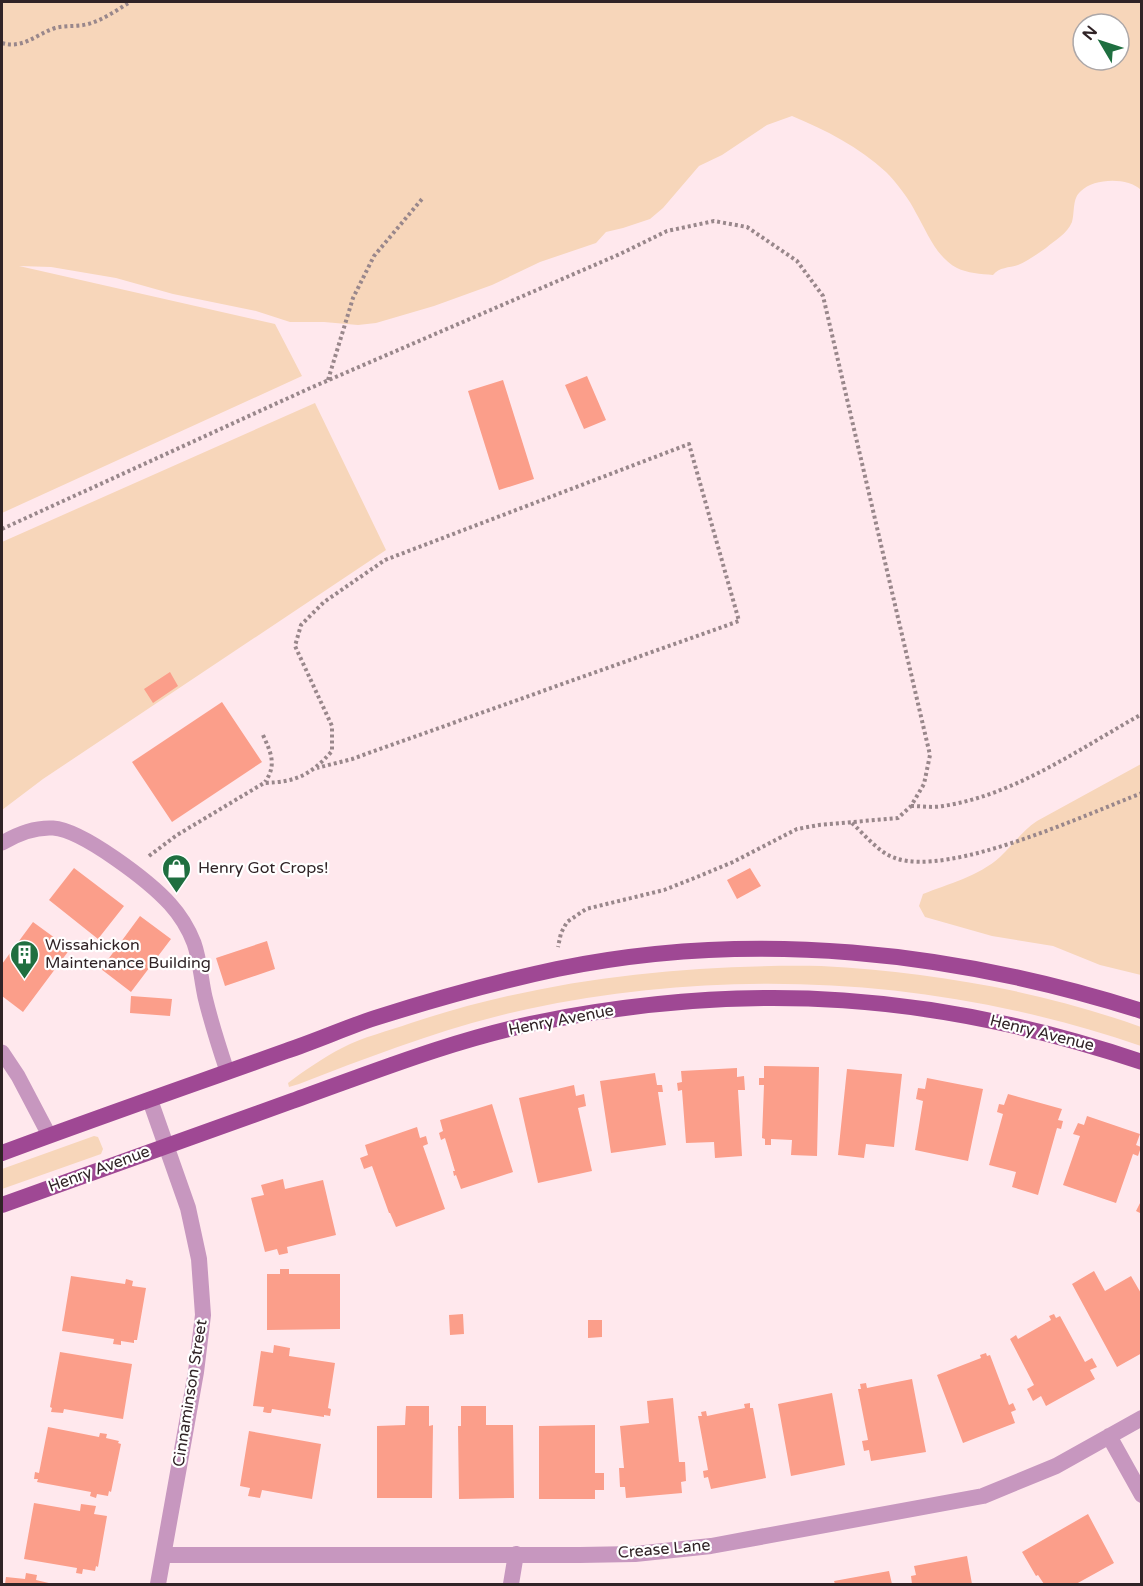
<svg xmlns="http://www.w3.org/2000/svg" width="1143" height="1586" viewBox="0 0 1143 1586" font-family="'Varela Round',sans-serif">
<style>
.green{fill:#f7d6ba;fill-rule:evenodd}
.building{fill:#fb9e8a}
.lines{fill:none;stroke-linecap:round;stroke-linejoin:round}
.path{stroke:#99878b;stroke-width:4;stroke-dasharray:3 3;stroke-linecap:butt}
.service{stroke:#c797bf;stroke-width:15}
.minor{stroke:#c797bf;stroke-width:16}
.primary{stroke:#9f4894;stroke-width:16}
.labels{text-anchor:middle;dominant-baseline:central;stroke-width:4.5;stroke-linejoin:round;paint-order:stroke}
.poi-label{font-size:16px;fill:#302326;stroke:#fff;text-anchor:start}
.street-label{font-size:16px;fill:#302326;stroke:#fff}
</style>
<rect width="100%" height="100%" fill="#ffe8ed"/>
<path class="green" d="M2,2H1141V190C1128,177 1094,178 1081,191C1072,198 1075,212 1072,222C1067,234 1055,240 1046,248C1037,254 1028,261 1018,265C1009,268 999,267 993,275C981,274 967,273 957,268C936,257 927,232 916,213C910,200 896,182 886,172C859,147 826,130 792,116L767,125L722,155L699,166L663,208L650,219L623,228L606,232L596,243L540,262L492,285L434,306L376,323L358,325L324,322H290L256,311L173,294L116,278L51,267L19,266L275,324L302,376L2,513ZM1083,24H1119V60H1083Z
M315,403L386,550L43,779L2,810V542Z
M1141,764V975L1100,965L1053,946L992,936L925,917L919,906L923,894C948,884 979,876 1000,857C1013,845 1022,831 1037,821Z
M821,966C930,972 1038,990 1141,1027V1046C943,978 733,966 528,1009C449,1026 374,1055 299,1084L289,1087L288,1083C302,1072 326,1056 342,1048C363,1037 388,1031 411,1023C543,979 682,964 821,966Z
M94,1136L98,1137L103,1149L101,1154L2,1189V1169Z"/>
<path class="building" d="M587,376L606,420L584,429L565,385Z
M503,380L534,479L499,490L468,391Z
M170,672L178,686L153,703L144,689Z
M222,702L262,762L172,822L132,762Z
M74,868L124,906L98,939L49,900Z
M750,868L761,886L737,899L727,880Z
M140,916L171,939L131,992L101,969Z
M33,922L70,949L23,1012L2,996V964Z
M267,941L275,969L225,986L216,958Z
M131,996L172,999L170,1016L130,1013Z
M764,1066L819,1067L817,1156L791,1155L792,1140L771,1139V1145H765V1139L762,1138L764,1085H759V1078H764Z
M737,1068V1077L744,1076L745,1090H738L742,1156L715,1158L714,1142L686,1143L682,1090L678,1091L677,1083L682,1082L681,1071Z
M847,1069L902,1074L894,1147L866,1144L864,1158L838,1155Z
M655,1073L657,1085H662L663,1092H658L666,1145L611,1153L600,1081Z
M927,1078L983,1089L968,1161L915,1150L923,1101L916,1099L918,1088L925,1089Z
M574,1085L576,1096L584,1094L586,1106L578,1108L592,1171L538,1183L519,1098Z
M1008,1094L1062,1109L1058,1120L1063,1121L1061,1129L1057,1128L1038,1195L1012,1187L1016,1172L989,1165L1003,1114L997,1112L999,1104L1004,1105Z
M492,1104L513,1172L461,1189L456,1175L454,1176L453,1171H455L445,1138L441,1140L439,1133L443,1131L440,1120Z
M1087,1116L1140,1134L1136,1145L1141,1147L1138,1156L1133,1154L1116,1203L1063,1185L1080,1136L1073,1134L1078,1123L1084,1125Z
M417,1127L420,1138L426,1136L428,1144L423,1146L445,1209L396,1227L390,1213H389L372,1166L364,1169L360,1158L368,1155L365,1145Z
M283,1179L285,1189L323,1180L336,1235L287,1247L288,1253L279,1255L277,1249L265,1252L251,1198L264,1195L261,1185Z
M1142,1199V1214L1136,1211Z
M280,1269H289V1274H340V1329L267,1330V1274H280Z
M1094,1271L1105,1291L1131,1276L1142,1295V1353L1117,1367L1072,1284Z
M71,1276L125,1284L126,1279L133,1281L132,1286L146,1288L137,1340H134V1343L121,1341V1345L113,1344L114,1339L62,1331Z
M463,1314L464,1334L450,1335L449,1315Z
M1054,1314L1056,1318L1060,1316L1085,1362L1092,1358L1097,1367L1090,1370L1095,1379L1046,1406L1041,1396L1033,1401L1027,1389L1034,1385L1010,1339L1016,1335L1018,1339L1051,1320L1049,1316Z
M588,1320H602V1337L588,1338Z
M274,1345L290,1348L289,1356L335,1363L328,1408L331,1409L330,1416L324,1415V1417L272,1409L271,1413H268L263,1412L264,1407L253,1406L261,1351L273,1353Z
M60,1352L132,1364L123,1419L64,1409L63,1413L51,1412L52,1408L50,1407Z
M986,1353L987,1356L990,1355L1009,1405L1013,1403L1016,1410L1011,1412L1015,1423L963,1443L937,1375L981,1358L980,1355Z
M912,1379L926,1452L871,1461L869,1450L864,1451L862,1441L868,1440L858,1389H861L860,1384L866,1383L867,1388Z
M832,1393L845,1465L791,1476L778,1404Z
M673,1398L679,1462H685L686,1481L681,1482L682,1493L626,1498L625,1487H620L619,1468H624L620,1426L649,1423L647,1401Z
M750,1403V1408H753L766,1478L711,1489L708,1477L704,1478L703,1471L708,1470L698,1416H702L701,1412L706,1411L707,1416L745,1408L744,1404Z
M406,1406H429V1426L433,1425L432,1498H377V1426L405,1425Z
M461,1406H486V1425H513L514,1498L459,1499L458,1426H461Z
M595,1425V1473H604V1490H595V1499H539V1426Z
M48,1427L99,1437L100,1433L107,1434L106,1438L119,1441L118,1443L121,1444L111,1492L109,1491L108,1496L97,1494L96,1498L90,1496L91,1492L37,1482L38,1479H34L35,1472L39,1473Z
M249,1431L321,1444L312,1499L262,1490L260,1498L248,1496L250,1488L240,1486Z
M34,1503L80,1511L81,1504L96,1506L94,1514L107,1516L98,1567L96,1566L95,1571L83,1569L82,1574L76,1573L77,1568L24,1559Z
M1088,1514L1114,1563L1076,1584H1044L1038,1575L1036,1576L1022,1552Z
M967,1556L972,1584H912L911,1576L916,1575L914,1566Z
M889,1571L892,1584H835L834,1581Z
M26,1573L37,1575L36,1580L53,1584H5L6,1577L25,1579Z"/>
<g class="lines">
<path class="path" d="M2,43C23,49 35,35 55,28C66,25 77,27 88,24C103,20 117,10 130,2
M328,380L353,298L374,256L422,199
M2,529L308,389L620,254L667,231L714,221L747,227L797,261L823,296L930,755L924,784L911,806L898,818L819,825L797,829L733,862L697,877L664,890L586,909L567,922L561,933L558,947
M263,735C271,753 277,765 265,782
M911,806C922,806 933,808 943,806C1015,795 1079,749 1142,714
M852,823C865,835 879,853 895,858C949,878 1087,814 1142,793
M149,856L177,835L264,783C296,782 311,775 332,751V726L295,646L301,625L324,602L385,560L689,444L739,621L352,759L317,768"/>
<path class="service" d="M2,843C17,834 35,827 53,828C83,830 150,882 170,904C180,915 189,930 194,943C200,960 201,979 205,997C211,1022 219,1047 227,1071
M2,1052L18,1076L49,1135"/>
<path class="minor" d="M150,1100L188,1208L199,1259L203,1315L196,1372L158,1584
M1109,1436L1142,1495
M164,1555H580L635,1554L711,1546L983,1496L1056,1466L1142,1418
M511,1584L516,1554"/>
<path class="primary" d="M2,1153C96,1118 191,1085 286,1051C316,1041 345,1028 375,1018C435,999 496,982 557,969C752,929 953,951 1142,1011
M2,1205C98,1170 195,1136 292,1101C373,1072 455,1039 540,1022C750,980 938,993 1142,1062"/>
</g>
<defs>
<symbol id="shop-pin" viewBox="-11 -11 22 30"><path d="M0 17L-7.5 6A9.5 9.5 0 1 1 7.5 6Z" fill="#1f6f40" stroke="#fff"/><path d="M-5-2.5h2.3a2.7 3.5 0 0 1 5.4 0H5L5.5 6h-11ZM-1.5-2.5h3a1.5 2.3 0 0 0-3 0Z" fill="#fff"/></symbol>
<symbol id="building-pin" viewBox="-11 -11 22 30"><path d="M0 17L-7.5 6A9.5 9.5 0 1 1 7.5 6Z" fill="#1f6f40" stroke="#fff"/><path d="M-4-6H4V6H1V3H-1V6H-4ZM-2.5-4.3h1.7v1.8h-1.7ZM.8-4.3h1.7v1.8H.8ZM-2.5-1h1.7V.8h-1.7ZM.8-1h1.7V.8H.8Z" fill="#fff"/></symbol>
</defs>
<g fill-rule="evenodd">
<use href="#shop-pin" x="160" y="852" width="33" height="45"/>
<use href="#building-pin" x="8" y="938" width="33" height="45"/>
</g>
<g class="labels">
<g class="poi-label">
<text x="198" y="868">Henry Got Crops!</text>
<text x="45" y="945">Wissahickon<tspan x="45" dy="18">Maintenance Building</tspan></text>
</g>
<g class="street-label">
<text transform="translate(561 1020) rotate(-11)">Henry Avenue</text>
<text transform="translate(1042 1033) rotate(14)">Henry Avenue</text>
<text transform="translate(99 1169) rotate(-20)">Henry Avenue</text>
<text transform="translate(190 1393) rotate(-81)">Cinnaminson Street</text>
<text transform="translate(664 1549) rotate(-5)">Crease Lane</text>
</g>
</g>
<rect width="1143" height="1586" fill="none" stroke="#302326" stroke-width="6"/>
<g transform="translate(1101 42) rotate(309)"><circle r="28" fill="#ffffff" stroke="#aca7a8" stroke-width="1.5"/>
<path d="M0-4.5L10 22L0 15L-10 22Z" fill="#1f6f40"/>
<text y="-9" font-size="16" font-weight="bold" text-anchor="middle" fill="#302326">N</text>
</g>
</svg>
